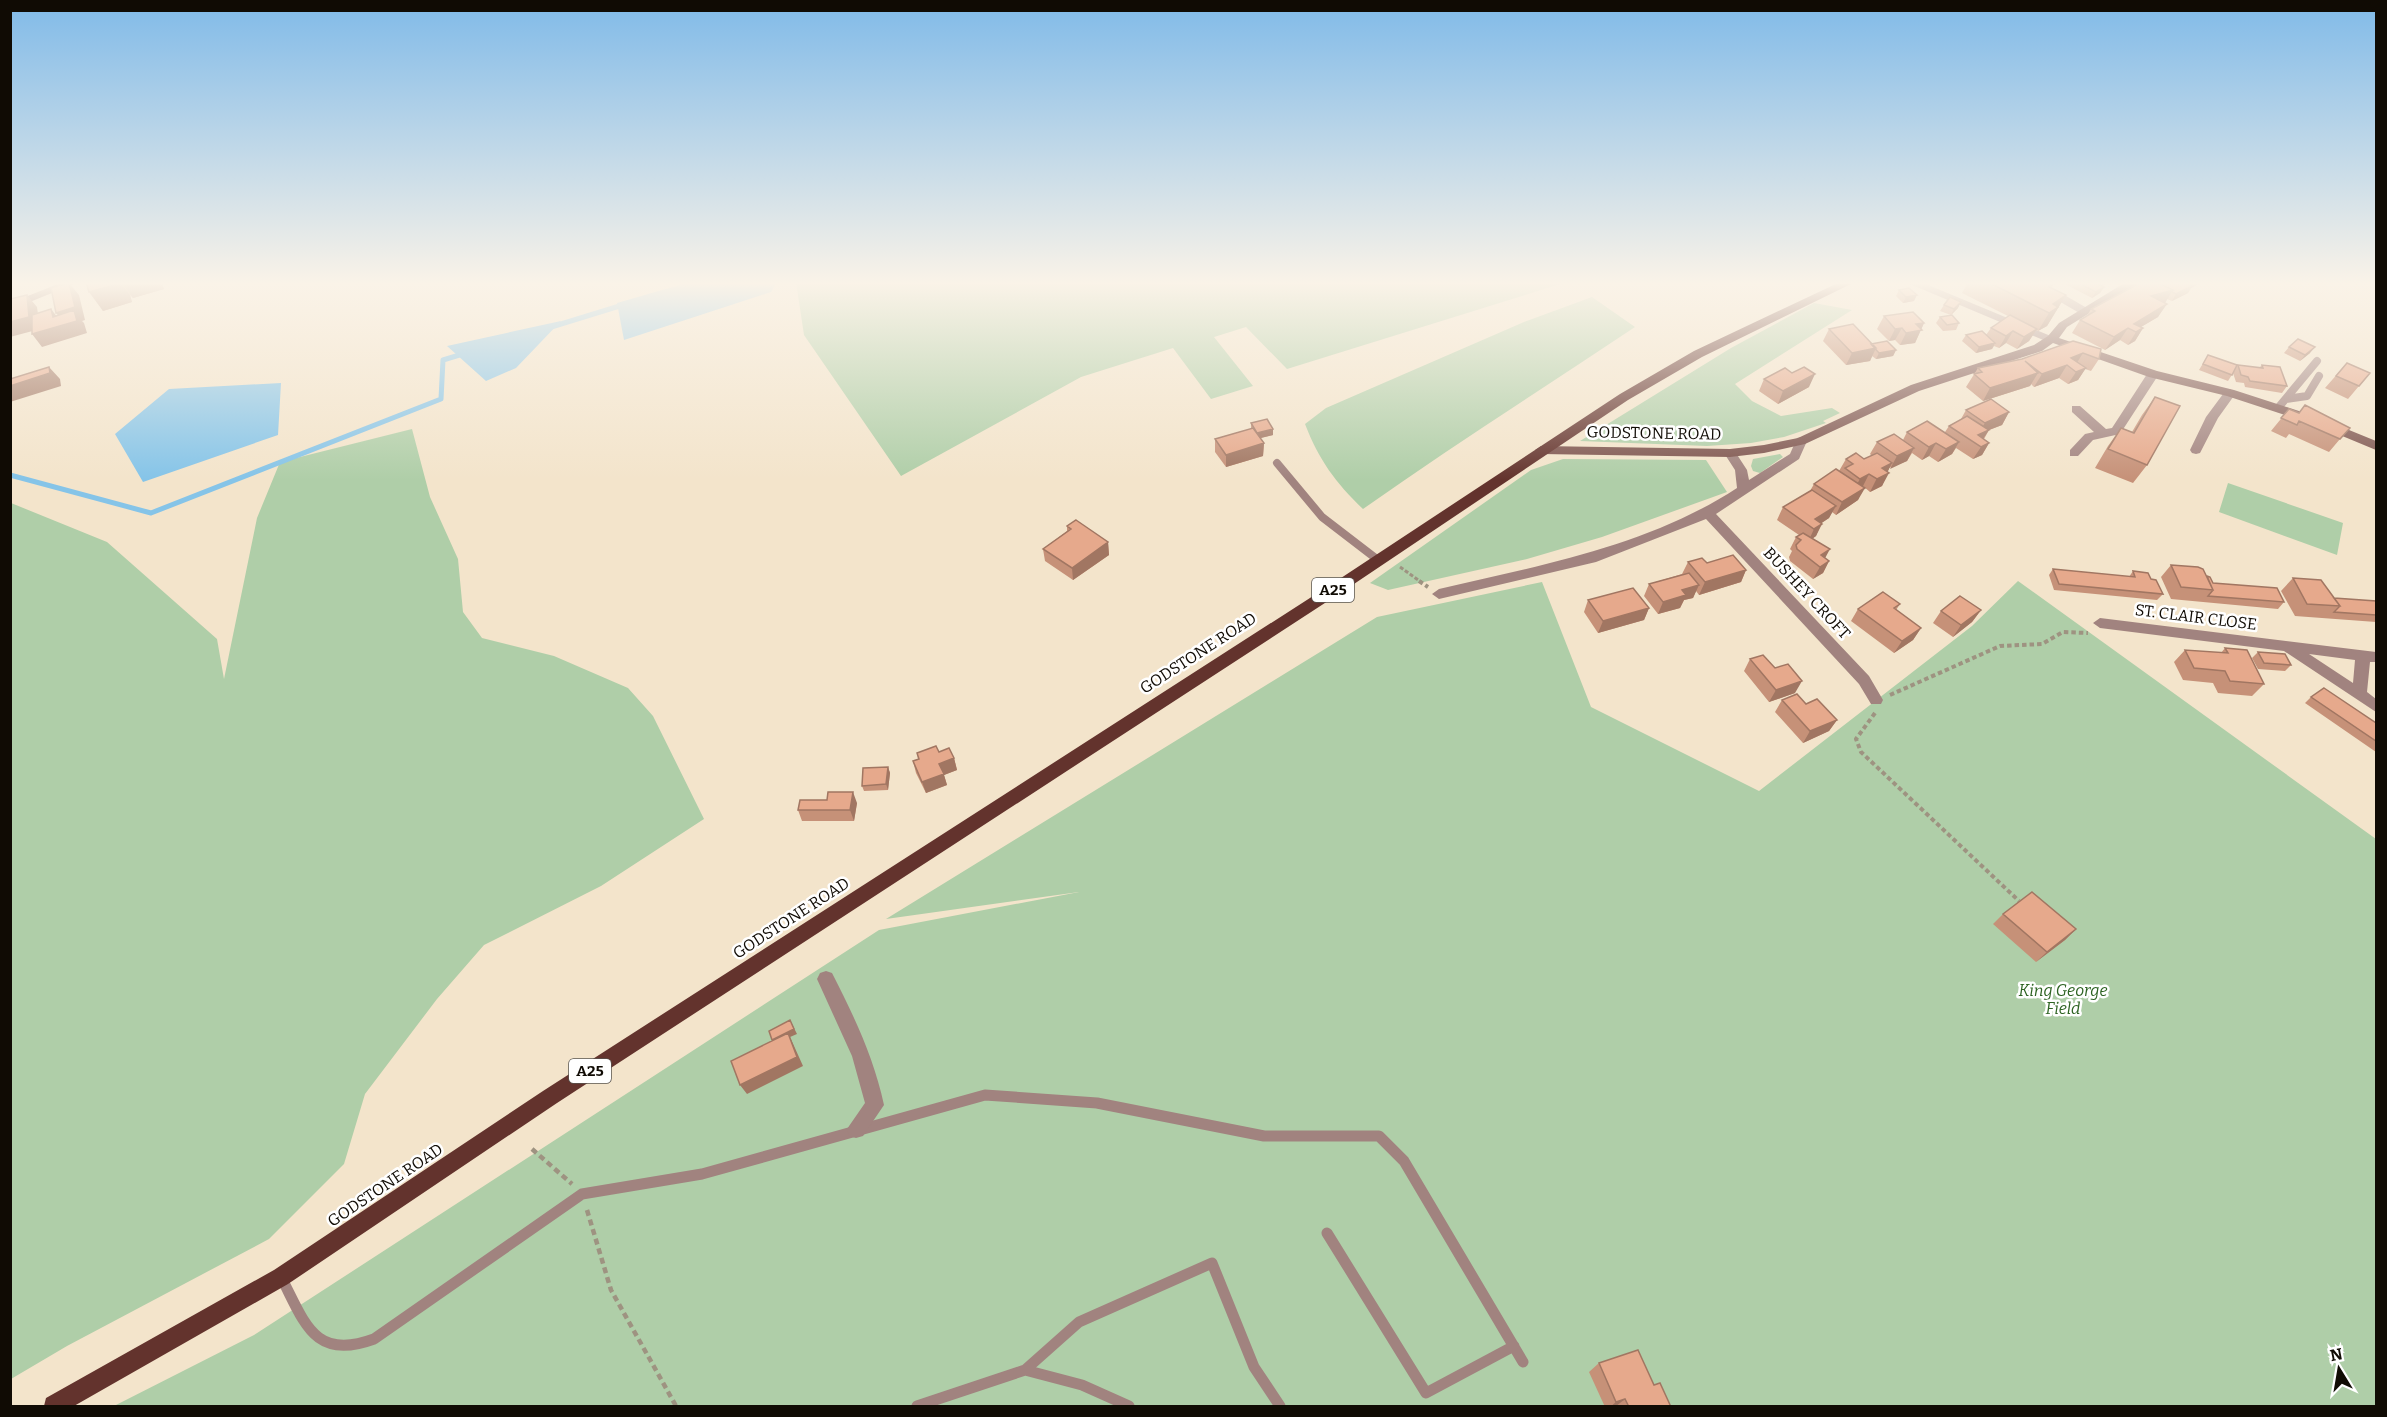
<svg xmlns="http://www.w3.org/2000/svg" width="2387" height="1417" viewBox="0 0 2387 1417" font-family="Bitter,serif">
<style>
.green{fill:#afcea8}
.water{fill:#85c4e8}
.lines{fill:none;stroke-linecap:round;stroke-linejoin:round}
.stream{stroke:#85c4e8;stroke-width:5}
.path-far2{stroke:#9e9381;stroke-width:3;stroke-dasharray:4 2;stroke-linecap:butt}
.path-far1{stroke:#9e9381;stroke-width:4;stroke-dasharray:4.5 3;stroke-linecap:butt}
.path{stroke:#9e9381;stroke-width:4.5;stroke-dasharray:6 4;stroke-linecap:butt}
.lane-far1{stroke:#a1837f;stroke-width:8}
.lane{stroke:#a1837f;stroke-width:11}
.street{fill:#a1837f;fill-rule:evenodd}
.secondary{fill:#7d544e;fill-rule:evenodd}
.primary{fill:#63332d;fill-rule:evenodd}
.wall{fill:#c69178}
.shaded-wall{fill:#a17662}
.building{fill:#e6a98c;stroke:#a17662;stroke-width:1.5}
.labels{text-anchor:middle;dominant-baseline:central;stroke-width:5;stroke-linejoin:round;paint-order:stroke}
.shield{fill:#fff;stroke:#58544f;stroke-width:1.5}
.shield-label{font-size:15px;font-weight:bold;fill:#100b04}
.street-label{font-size:16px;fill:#100b04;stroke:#fff}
.park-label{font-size:16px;font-style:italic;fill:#2d6322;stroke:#fff}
</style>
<rect width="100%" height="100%" fill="#f3e4cb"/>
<path class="green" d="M796,282H1567L1287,369L1246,327L1214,337L1253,386L1211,399L1173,348L1081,377L901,476L804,335Z
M1592,297L1635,327C1544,388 1452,446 1363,509C1335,482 1319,460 1305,424L1326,408L1524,322Z
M1814,303L1852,310L1735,384L1752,401L1781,416L1832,408L1840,413L1823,421L1826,423L1784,437L1751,443L1707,446L1580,441L1731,348Z
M412,429L430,497L458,559L463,612L482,638L554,656L628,688L653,716L704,819L601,886L484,945L437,999L365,1094L344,1164L269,1239L67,1346L11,1379V503L107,542L217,639L224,679L257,518L280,462Z
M1780,454L1783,457L1760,473L1753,471L1751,466L1753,459Z
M1563,459L1706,460L1727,492L1602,537L1527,559L1388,590L1370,583L1531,470Z
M2228,483L2343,523L2337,555L2219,512Z
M2018,581L2376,839V1406H114L254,1335L879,930L1079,892L886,919L1377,617L1542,582L1591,707L1759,791L1972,626Z"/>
<path class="water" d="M690,282H777L771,292L624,340L617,303Z
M561,321L516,368L486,381L447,346Z
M281,383L278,435L143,482L115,434L169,389Z"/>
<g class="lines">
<path class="stream" d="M548,328L626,304
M10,475L151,513L441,399L443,360L466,353"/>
<path class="path-far2" d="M1400,567L1421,582"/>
<path class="path-far1" d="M1419,581L1428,587
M1890,695L2000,646L2042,644L2063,632L2088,633
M1875,713L1856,739L1861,752L2019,901"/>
<path class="path" d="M532,1149L572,1184
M587,1210L611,1290L676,1406"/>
<path class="lane-far1" d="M2034,282L2084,311
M2286,399L2307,396L2319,376
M2278,408L2317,361
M1277,463L1322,517L1378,560"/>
<path class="lane" d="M1327,1233L1426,1393L1514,1346
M281,1277C305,1323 314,1361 374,1339L582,1194L702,1174L985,1095L1097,1103L1264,1136H1379L1404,1161L1523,1362
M1025,1370L1079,1322L1212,1263L1254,1367L1280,1406
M917,1406L1025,1370L1082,1385L1129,1406"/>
<path class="street" d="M1905,282H1921L2058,339L2056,342H2048Z
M2153,370L2159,374L2120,434L2093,440L2078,456H2070V450L2085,434L2094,432L2072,412V406H2080L2106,429L2112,428L2149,371Z
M2230,389L2236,393L2218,418L2200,453L2196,454L2192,453L2190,450L2206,417L2226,390Z
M1801,437L1807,441L1799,459L1716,514L1869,676L1883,700L1881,704H1871L1859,684L1706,519L1596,562L1439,599L1432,594L1439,589C1542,565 1648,546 1737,488L1735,470L1724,453L1726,450H1734L1747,470L1749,480L1790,454L1797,438Z
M2100,618L2376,652V662H2370L2367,692L2376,699V712L2284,651L2100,628L2093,623ZM2309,654L2355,660L2353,683Z
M826,971L832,973C854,1016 874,1058 884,1105L863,1136L856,1138L849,1136L847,1129L865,1103L852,1056L817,979L820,973Z"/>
<path class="secondary" d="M63,282H79L10,310V303Z
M2126,282H2140L2067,327L2059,338L2157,371L2234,390L2308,414V420H2300L2227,396L2149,377L2053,343L2042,351L1919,391L1805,444L1764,453L1730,457L1541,454L1535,450L1541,446L1730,449L1764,445L1798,438L1911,385L2034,345L2048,336L2059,323Z
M2327,421L2376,441V450L2323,428L2321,425Z"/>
<path class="primary" d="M1840,282H1855L1702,357L1628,400L1351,586L557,1103L288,1284L74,1406H44L46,1398L274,1270L543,1091L1341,578L1620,394L1694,351Z"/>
</g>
<path class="wall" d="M86,282H165L162,283L164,289L133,298L130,295L132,302L103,311Z
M1968,282H2054L2052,288L2066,295L2047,326L2038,331L2036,330L2029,341L2017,349L2006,343L1999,348L1994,346L1992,349L1976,353L1962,341L1966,335H1986L1991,328L2008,316L1962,293Z
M2064,282H2108L2102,286L2104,287L2100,293L2092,298L2063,283Z
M2142,282H2202L2191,288L2188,293L2172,301L2167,299L2164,303L2158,317L2141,327L2143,328L2135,341L2128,345L2120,340L2105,350L2072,333L2080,320L2087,316L2091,309Z
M1899,290L1914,301L1903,303L1896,296Z
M1944,305L1958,308L1951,315L1940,311Z
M1884,316L1924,323L1915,343L1900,345L1895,340L1889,341L1877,329Z
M1940,317L1959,323L1956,330L1943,331L1936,323Z
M1829,329L1871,344L1896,350L1893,356L1876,359L1872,356L1870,361L1846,365L1823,341Z
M2073,341L2099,359L2091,371L2085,369L2078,380L2068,384L2059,378L2034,387L2031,384L2030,386L1983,401L1966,387L1978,368L2022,359Z
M2289,347L2310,353L2300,361L2284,353Z
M2208,355L2237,365H2238L2259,368L2262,365L2287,386L2282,393L2245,387L2244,383L2236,382L2233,373L2228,381L2199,370Z
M2347,363L2370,373L2348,399L2325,388Z
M1764,379L1809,387L1778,404L1759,391Z
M2155,397L2147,465L2133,483L2095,468L2108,446L2121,428L2132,432L2142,415Z
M2289,409L2340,439L2329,452L2289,434L2286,438L2271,431Z
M1966,410L2009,412L2002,425L1989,430L1984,439L1989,443L1982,455L1973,459L1956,448L1952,454L1938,462L1929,456L1922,460L1912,453L1907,461L1889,468L1882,486L1870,492L1863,486L1858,500L1836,515L1832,512L1829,518L1821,523L1816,536L1813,538L1825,558L1829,561L1823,573L1813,579L1790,561L1789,557L1792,551L1790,549L1796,537L1799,535L1777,520L1783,507L1810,491L1814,484L1839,471L1846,459H1864L1872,456L1870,454L1877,442L1903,440L1907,432H1945L1949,426L1961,419Z
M1251,423L1273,435L1260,438L1264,443L1263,456L1226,467L1215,452V439L1251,429Z
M1067,526L1108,542L1109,555L1073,580L1045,561L1043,549L1067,531Z
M1688,562L1707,563L1746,570L1741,582L1699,595L1696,591L1693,598L1684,600L1680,608L1658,614L1644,596L1649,584L1682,574Z
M2171,565L2207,576L2213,583L2284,602L2278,609L2171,599L2161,577Z
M2053,569L2129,577L2133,571L2151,579L2163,594L2157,600L2054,590L2049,575Z
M2293,578L2334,598L2376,601V622L2295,616L2281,591Z
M1588,600L1649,608L1644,620L1598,633L1584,612Z
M1900,604L1896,610L1921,628L1913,640L1894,653L1851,621L1858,609Z
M1981,610L1972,622L1953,637L1933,623L1941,611Z
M2225,648L2264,684L2252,696L2218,693L2213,683L2183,680L2174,662L2185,650L2221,653Z
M2258,652L2291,665L2285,671L2258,669L2252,658Z
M1750,659L1775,668L1795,693L1769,702L1744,671Z
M2311,697L2376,723V752L2305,703Z
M1782,700L1806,704L1837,720L1829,731L1803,743L1775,712Z
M939,752L954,758L957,770L944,775L947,785L926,793L916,773L913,761L918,759L917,753Z
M888,767L890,773L888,790L864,791L862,786Z
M827,800L857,803L854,821H802L798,810Z
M2003,914L2076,929L2065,940L2036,962L1993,924Z
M1599,1363L1654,1385L1671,1407H1605L1589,1372Z"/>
<path class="shaded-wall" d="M117,282H120L130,295L132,302L103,311L89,292Z
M121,282H165L162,283L164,289L133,298Z
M2102,282H2108L2094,290L2098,284Z
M2192,282H2202L2191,288L2188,293L2172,301L2176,294L2187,289Z
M69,283L79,295L85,320L82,321L84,323L87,333L42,347L32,334L53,317L51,309L61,322L66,324L56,313Z
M2104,287L2100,293L2092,298L2096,292Z
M2173,290L2165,303L2142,309L2151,296Z
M27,295L37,307L40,329L10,337V322Z
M1917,295L1914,301L1903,303L1906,297Z
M2066,295L2047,326L2038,331L2049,313L2053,304Z
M1961,302L1958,308L1951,315L1954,309Z
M2167,304L2158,317L2134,331V324Z
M1924,323L1915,343L1900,345L1906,333L1916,324Z
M1902,328L1895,340L1889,341L1895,329Z
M2128,328L2120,340L2105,350L2114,337Z
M2143,328L2135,341L2128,345L2136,332Z
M2037,329L2029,341L2017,349L2024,337Z
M2013,331L2006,343L1999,348L2006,336Z
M1995,343L1992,349L1976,353L1979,347Z
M2315,347L2310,353L2300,361L2305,355Z
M1876,348L1870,361L1846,365L1852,353Z
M1896,350L1893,356L1876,359L1879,353Z
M2083,353L2075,366L2067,365L2059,378L2034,387L2042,374L2071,358Z
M49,367L60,379L61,386L10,402V386Z
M2086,368L2078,380L2068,384L2076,372Z
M2038,373L2030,386L1983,401L1990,388Z
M1815,374L1809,387L1778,404L1783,391Z
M2009,412L2002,425L1989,430L1981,442L1977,435L1985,423Z
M1273,429V435L1257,439V433Z
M1959,442L1952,454L1938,462L1946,449Z
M1264,443L1263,456L1226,467V455Z
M1936,443L1929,456L1922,460L1929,447Z
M1989,443L1982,455L1973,459L1981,447Z
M1914,448L1907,461L1890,469L1897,456Z
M1892,463L1886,475L1889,473L1882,486L1870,492L1882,468Z
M1869,474L1863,486L1853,491L1860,479Z
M1865,488L1858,500L1836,515L1842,502Z
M1836,506L1829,518L1813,529L1815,519Z
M1822,524L1816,536L1808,542L1814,529Z
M1108,542L1109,555L1073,580L1072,568Z
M1830,549L1823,562L1821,555Z
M1829,561L1823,573L1813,579L1820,567Z
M1746,570L1741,582L1699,595L1705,582Z
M1699,585L1693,598L1684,600L1680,608L1658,614L1663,602L1682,590Z
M1649,608L1644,620L1598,633L1603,621Z
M1981,610L1972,622L1953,637L1961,625Z
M1921,628L1913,640L1894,653L1902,641Z
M1802,681L1795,693L1769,702L1776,690Z
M1837,720L1829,731L1803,743L1810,731Z
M954,758L957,770L944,775L947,785L926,793L922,782L939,764Z
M888,767L890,773L888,790L886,784Z
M853,792L857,803L854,821L850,810Z
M2076,929L2065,940L2036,962L2047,952Z
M790,1020L797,1034L790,1037L803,1066L747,1094L740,1085L775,1045Z
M1625,1399L1615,1407H1610L1616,1402Z"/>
<path class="building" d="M86,282H117L118,284L89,292Z
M1988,282H2054L2055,283L2049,287L2066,295L2053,304L2058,307L2049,313Z
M2077,282H2102L2098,284L2104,287L2096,292Z
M2142,282H2156L2173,290L2151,296L2167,304L2134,324L2143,328L2136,332L2128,328L2114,337L2080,320L2095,311L2091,309Z
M2156,282H2184L2192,286L2176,294L2172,292L2173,290Z
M69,283L75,307L56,313L51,288Z
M1909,288L1917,295L1906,297L1899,290Z
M27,295L29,317L10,322V299Z
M1950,297L1961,302L1954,309L1944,305Z
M51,309L53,317L74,310L77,321L32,334V315Z
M1913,312L1924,323L1916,324L1922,330L1906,333L1902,328L1895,329L1884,316Z
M1952,315L1959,323L1947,325L1940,317Z
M2010,315L2037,329L2024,337L2013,331L2006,336L1991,328Z
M1853,324L1876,348L1852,353L1829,329Z
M1982,331L1995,343L1979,347L1966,335Z
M2298,339L2315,347L2305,355L2289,347Z
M1887,341L1896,350L1879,353L1871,344Z
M2073,341L2101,349L2099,359L2083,353L2071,358L2086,368L2076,372L2067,365L2042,374L2025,361L2038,373L1990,388L1974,374L1982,372L1978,368L2022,359Z
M2208,355L2237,365L2232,375L2203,364Z
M2347,363L2370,373L2359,386L2336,376Z
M2238,365L2263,368L2262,365L2280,367L2287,386L2250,381L2248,377L2241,375Z
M49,367L50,373L10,386V379Z
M1804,367L1815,374L1783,391L1764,379L1785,368L1792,373Z
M2155,397L2180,406L2147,465L2108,449L2121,428L2134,433Z
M1991,399L2009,412L1985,423L1966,410Z
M2305,405L2350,428L2340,439L2299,421L2297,425L2281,418L2289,409L2299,413Z
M1967,416L1989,430L1978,435L1989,443L1981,447L1949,426Z
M1267,419L1273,429L1257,433L1251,423Z
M1927,421L1959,442L1946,449L1936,443L1929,447L1907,432Z
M1253,428L1264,443L1226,455L1215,439Z
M1894,434L1914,448L1897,456L1877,442Z
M1856,453L1864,459L1877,453L1892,463L1882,468L1889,473L1877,479L1869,474L1860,479L1845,468L1853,464L1846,459Z
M1836,469L1865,488L1842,502L1814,484Z
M1812,490L1836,506L1815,519L1822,524L1814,529L1783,507Z
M1076,520L1108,542L1072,568L1043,549L1071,529L1067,526Z
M1803,533L1830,549L1821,555L1829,561L1820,567L1797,549L1796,545L1801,540L1796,537Z
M1733,555L1746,570L1705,582L1688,562L1702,558L1707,563Z
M2171,565L2198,567L2203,569L2213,590L2181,587Z
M2053,569L2135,577L2133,571L2148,573L2151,579L2156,580L2163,594L2059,584Z
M1689,573L1699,585L1682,590L1686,595L1663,602L1649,584Z
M2207,576L2210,577L2213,583L2277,588L2284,602L2208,596L2213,590Z
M2293,578L2321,580L2340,606L2307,604Z
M1633,588L1649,608L1603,621L1588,600Z
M1883,592L1900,604L1894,608L1921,628L1902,641L1858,609Z
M1960,596L1981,610L1961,625L1941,611Z
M2334,598L2376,601V615L2334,612L2340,606Z
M2225,648L2247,650L2264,684L2230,681L2225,671L2194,668L2185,650L2228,653Z
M2258,652L2285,654L2291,665L2264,663Z
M1763,655L1775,668L1788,664L1802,681L1776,690L1750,659Z
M2324,688L2376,723V741L2311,697Z
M1797,694L1806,704L1817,699L1837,720L1810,731L1782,700Z
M936,746L939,752L949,748L954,758L939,764L944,774L922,782L913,761L919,759L917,753Z
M888,767L886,784L862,786L863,768Z
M828,792H853L850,810H798L800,800H827Z
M2032,892L2076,929L2047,952L2003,914Z
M790,1020L794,1029L772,1040L769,1031Z
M788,1033L797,1057L740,1085L731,1061Z
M1638,1350L1654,1385L1660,1383L1671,1407H1629L1625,1399L1616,1402L1599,1363Z"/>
<linearGradient id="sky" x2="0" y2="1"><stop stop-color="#80bae8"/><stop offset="0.59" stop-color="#faf3e8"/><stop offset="1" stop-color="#faf3e8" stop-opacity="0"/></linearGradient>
<rect width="2387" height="480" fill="url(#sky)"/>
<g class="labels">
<g class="shield">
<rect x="1312" y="578" width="42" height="24" rx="4.5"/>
<rect x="569" y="1059" width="42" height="24" rx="4.5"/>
</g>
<g class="shield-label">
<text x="1333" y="590">A25</text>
<text x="590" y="1071">A25</text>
</g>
<g class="street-label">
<text transform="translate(1654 433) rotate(1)">GODSTONE ROAD</text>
<text transform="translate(1807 593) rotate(47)">BUSHEY CROFT</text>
<text transform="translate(2196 617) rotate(7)">ST. CLAIR CLOSE</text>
<text transform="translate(1198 653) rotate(-33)">GODSTONE ROAD</text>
<text transform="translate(791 918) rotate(-33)">GODSTONE ROAD</text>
<text transform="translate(385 1185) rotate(-34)">GODSTONE ROAD</text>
</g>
<g class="park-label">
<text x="2063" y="990">King George<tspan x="2063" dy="18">Field</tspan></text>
</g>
</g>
<rect width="2387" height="1417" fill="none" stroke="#100b04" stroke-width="24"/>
<g transform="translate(2339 1369) rotate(349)" stroke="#ffffff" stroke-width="4.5" paint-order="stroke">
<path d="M0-4.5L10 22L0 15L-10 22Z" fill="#100b04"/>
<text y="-9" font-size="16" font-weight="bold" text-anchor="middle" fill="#100b04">N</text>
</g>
</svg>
